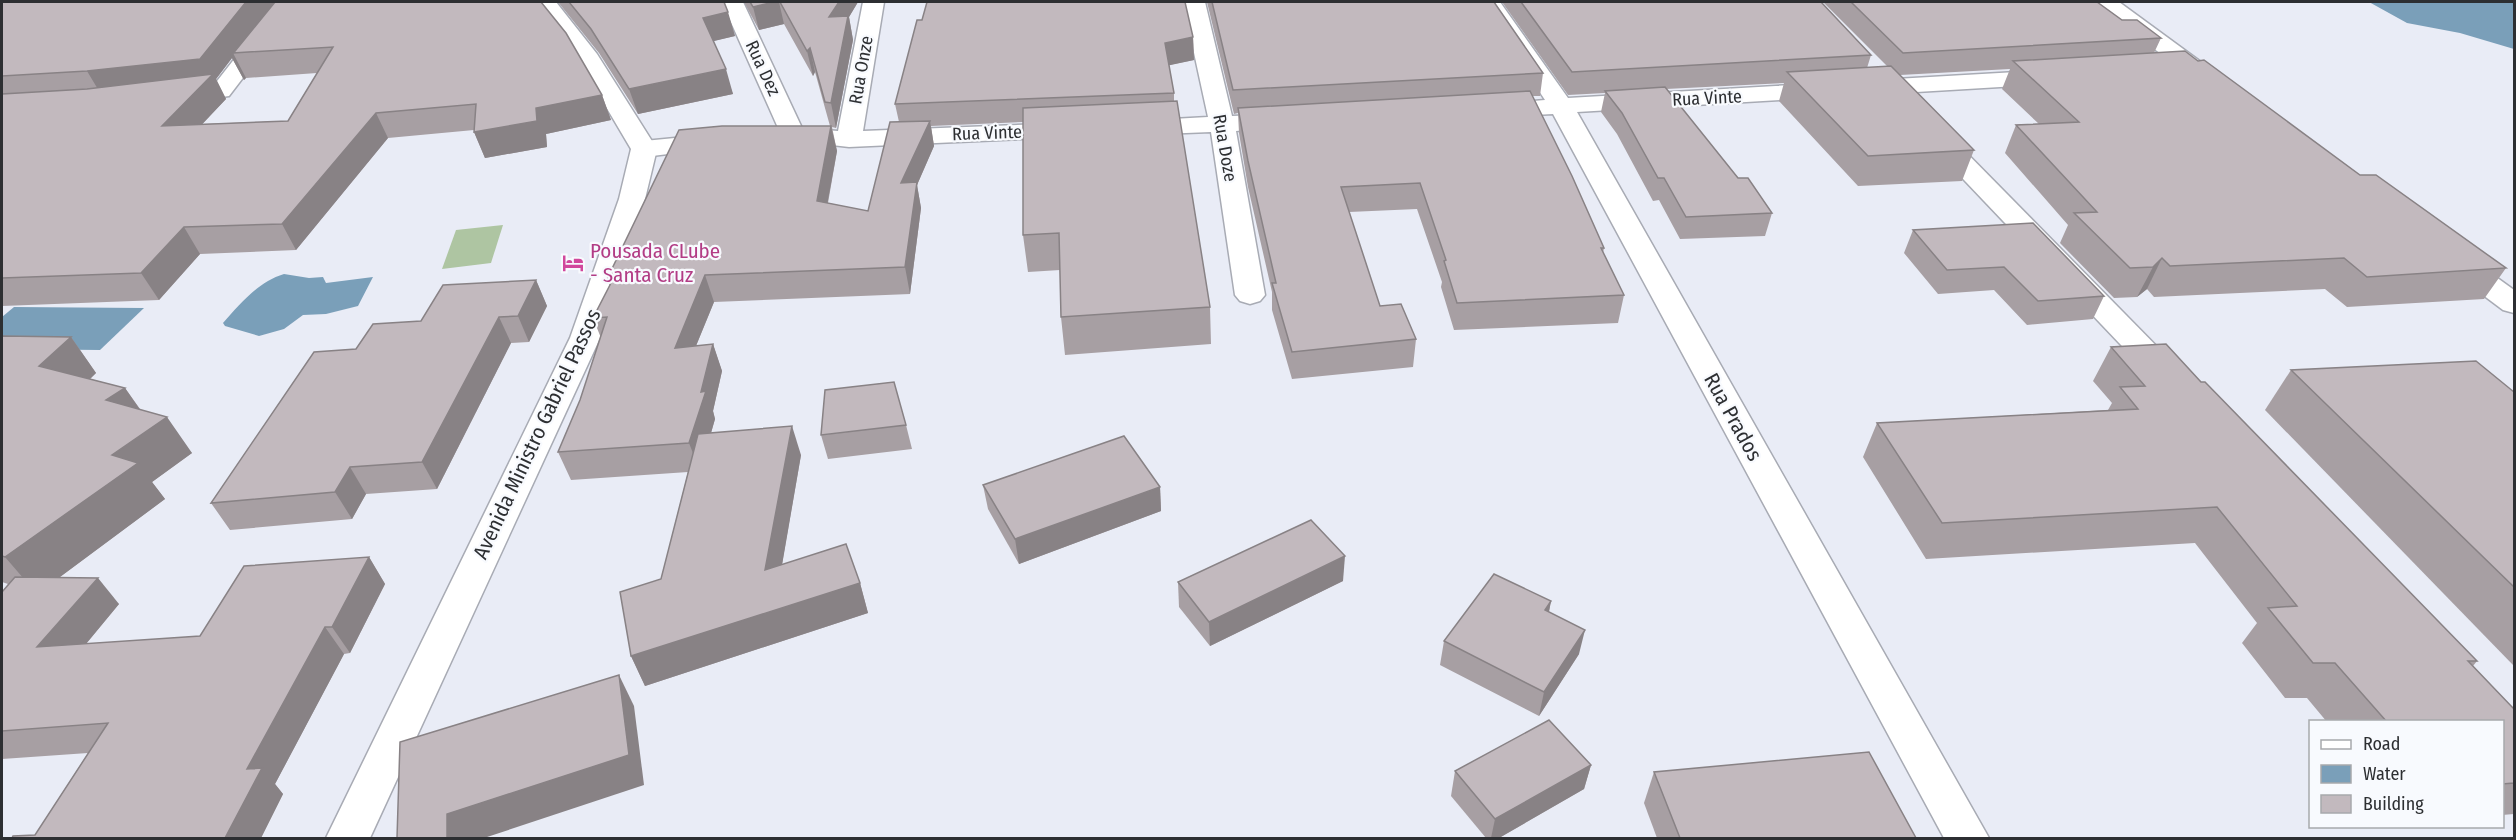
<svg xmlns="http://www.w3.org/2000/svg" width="2516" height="840" font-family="'Fira Sans Condensed',sans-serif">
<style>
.green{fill:#aec5a2}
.water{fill:#7a9fb9}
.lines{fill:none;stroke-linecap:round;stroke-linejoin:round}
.street-casing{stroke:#a8abb4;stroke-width:3}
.secondary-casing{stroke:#a8abb4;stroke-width:3}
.street{fill:#fff;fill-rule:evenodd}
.secondary{fill:#fff;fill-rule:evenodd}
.wall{fill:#a79fa3;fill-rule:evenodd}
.shaded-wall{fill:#888285}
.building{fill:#c2b9be;stroke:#888285;stroke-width:1.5}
.labels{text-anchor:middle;stroke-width:4.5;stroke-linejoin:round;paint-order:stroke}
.far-street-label{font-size:18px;fill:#2d2f32;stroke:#f8fafe}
.hotel-label{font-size:21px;fill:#b23c85;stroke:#f8fafe;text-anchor:start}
.street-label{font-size:21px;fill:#2d2f32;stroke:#f8fafe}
</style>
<rect width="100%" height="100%" fill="#e9ecf6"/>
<!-- green -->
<path class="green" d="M503,225L491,263L442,269L456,230Z"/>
<!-- water -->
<g class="water">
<path d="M2369,2H2514V49L2460,33L2407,23Z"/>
<path d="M284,274L309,278L323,277L326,283L373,277L358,306L326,314L303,315L284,329L259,336L225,326L223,323C241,303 258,282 284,274Z"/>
<path d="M14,307L144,308L100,350L2,349V317Z"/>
</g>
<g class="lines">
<defs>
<g id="street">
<path d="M279,2H301L229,96L177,103L169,101L165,96L169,91L214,85Z"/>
<path d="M722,2H743L802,128L838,131L863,2H884L863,131L1067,123L1076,125L1079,130L1076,135L1067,137L849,147L780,139L776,134L779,130Z"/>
<path d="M1183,2H1205L1232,116L1282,114L1291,116L1294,121L1291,126L1236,131L1265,295L1260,301L1250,304L1240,301L1235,295L1211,132L1136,135L1127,133L1124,128L1127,123L1136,121L1208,117Z"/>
<path d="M1480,2H1500L1568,98L2052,70L2060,72L2064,77L2060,82L2052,84L1577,112L1989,838H1944L1553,114L1493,117L1484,115L1481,110L1484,105L1545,100Z"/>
<path d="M2096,2H2119L2216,73L2220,78L2216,83L2208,85L2200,83L2098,7Z"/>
<path d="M1935,127L1944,130L2182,372L2187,379L2182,386L2171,389L2160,386L1926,140L1922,135L1926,130Z"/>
<path d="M716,134L725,137L729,142L725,147L644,157L635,154L631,149L635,144L644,141Z"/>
<path d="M2457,253L2467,256L2514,290V313L2503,310L2447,268L2443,262L2447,256Z"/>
</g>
<path id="secondary" d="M535,2H556L597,54L657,149L645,199L600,338L370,838H326L570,338L619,199L631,149L576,56Z"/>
</defs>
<!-- street casing -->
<use href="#street" class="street-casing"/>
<!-- secondary casing -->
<use href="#secondary" class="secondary-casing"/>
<!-- street -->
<use href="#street" class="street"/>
<!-- secondary -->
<use href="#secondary" class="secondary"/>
</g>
<!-- wall -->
<g class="wall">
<path d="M2,2H541L602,95L611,120L546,134L547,147L485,158L474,132V130L388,138L296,250L200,254L159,300L2,306ZM232,58L244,80L246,78L317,73L288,121L202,124L226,99L216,79Z"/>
<path d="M558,2H724L735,36L713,41L733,94L638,114L599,53Z"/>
<path d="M744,2H858L849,17L853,40L836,128L832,127L837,151L828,203L868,211L899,122L895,104L1193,37L1194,60L1169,65L1174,93V102L1210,307L1211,344L1065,355L1061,317L1060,270L1028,272L1023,235V122L931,126L934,146L917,185L921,208L910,294L714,302L696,346L713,344L722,371L713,411L715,419L711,433L801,455L782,564L860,583L868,613L645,686L631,656L661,579L688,472L571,480L558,452L580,400L601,338L593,318L610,286L607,279L830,126L815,72L813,76L784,24L759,30Z"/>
<path d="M1207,2H1494L1543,73L1540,96H1532L1604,248L1603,253L1624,295L1618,323L1454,330L1441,287L1442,282L1417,209L1349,212L1380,306L1416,339L1413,367L1292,379L1272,310V292L1248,187L1239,133L1238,113L1234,114Z"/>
<path d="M1502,2H1821L1871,55L1867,68L1887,66L1823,2H2097L2122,20L2161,38L2154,53L2198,61L2360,175L2506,268L2484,299L2347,307L2325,289L2154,297L2147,289L2137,297L2114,298L2060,243L2068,225L2005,153L2016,125L2039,124L2002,89L2010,69L1900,75L1974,150L1962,181L1858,186L1779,101L1784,83L1666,89L1738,178L1772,213L1765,236L1680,239L1659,200L1653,201L1617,134L1601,112L1605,93L1568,95Z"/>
<path d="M1913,230L2104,296L2093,319L2027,325L1994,290L1938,294L1904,253Z"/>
<path d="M536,280L547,306L529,342L511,343L437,489L366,494L352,519L230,530L211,503L356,349L421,321Z"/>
<path d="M2,336L71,337L96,373L90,379L125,388L140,409L192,453L152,482L165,499L60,577L119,604L86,644L200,636L369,557L385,584L350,653L344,654L275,784L283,794L261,838H12L35,835L88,753L2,759V592L8,584L2,582Z"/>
<path d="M2111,347L2201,382L2477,661L2473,666L2514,709V814L2502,815V722H2327L2307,698H2285L2242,643L2257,623L2195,543L1926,559L1863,457L1877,423L2108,410L2112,403L2093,381Z"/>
<path d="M2291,370L2514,392V666L2265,410Z"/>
<path d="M906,425L912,449L828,459L821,435Z"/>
<path d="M983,485L1160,487L1161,511L1019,564L988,509Z"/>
<path d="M1343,581L1210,646L1179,607L1178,582Z"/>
<path d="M1551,601L1549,612L1579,654L1539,716L1440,665L1444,641Z"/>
<path d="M1591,765L1584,789L1499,838H1486L1451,796L1455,771Z"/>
<path d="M1654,772L1916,838H1657L1644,803Z"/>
</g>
<!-- shaded-wall -->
<g class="shaded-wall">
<path d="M246,2H277L233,53L246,78L244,80L232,58L216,79L226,99L177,151L102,96L87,71Z"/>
<path d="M774,2H779L784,24L759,30L753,7Z"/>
<path d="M839,2H858L849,17L853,40L836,128L831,103L829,17Z"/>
<path d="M728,12L735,36L710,42L703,18Z"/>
<path d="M1193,37L1194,60L1166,66L1165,43Z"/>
<path d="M810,48L815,72L813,76L807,51Z"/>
<path d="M726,69L733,94L638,114L629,89Z"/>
<path d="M602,95L611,120L546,134L547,147L485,158L474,132L536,108Z"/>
<path d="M376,113L388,138L296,250L282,224Z"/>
<path d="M930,121L934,146L917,185L921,208L910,294L905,267L901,183Z"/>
<path d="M831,126L837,151L823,227L817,201Z"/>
<path d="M184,227L200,254L159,300L141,273Z"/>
<path d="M2162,258L2147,289L2137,297L2153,267Z"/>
<path d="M705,275L714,302L684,375L675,348Z"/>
<path d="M536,280L547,306L529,342L518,316Z"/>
<path d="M499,317L511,343L437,489L422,462Z"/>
<path d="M71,337L96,373L66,402L39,366Z"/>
<path d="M713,344L722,371L713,411L715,419L700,471L689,443Z"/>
<path d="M125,388L150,424L106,400Z"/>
<path d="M167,417L192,453L152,482L165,499L37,594L5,557L112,455Z"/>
<path d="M792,426L801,455L776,600L765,570Z"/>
<path d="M350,467L366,494L352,519L335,492Z"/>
<path d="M1160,487L1161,511L1019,564L1015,539Z"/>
<path d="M1345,556L1343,581L1210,646L1209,622Z"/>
<path d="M369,557L385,584L350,653L332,627Z"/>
<path d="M98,578L119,604L61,674L37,647Z"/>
<path d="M860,583L868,613L645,686L631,656Z"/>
<path d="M1551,601L1546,626L1545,610Z"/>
<path d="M325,627L344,654L275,784L283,794L261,838H225L247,769Z"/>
<path d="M1585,630L1579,654L1539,716L1544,692Z"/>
<path d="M619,675L634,706L644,785L484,838H447V814Z"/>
<path d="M1591,765L1584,789L1499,838H1491L1495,819Z"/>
</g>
<!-- building -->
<g class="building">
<path d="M2,2H246L200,59L87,71L2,76Z"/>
<path d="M275,2H541L566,33L602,95L536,108L537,121L474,132L476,104L376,113L282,224L184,227L141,273L2,278V94L87,89L213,74L162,126L288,121L333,47L233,53L231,56Z"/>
<path d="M569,2H724L728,12L703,18L726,69L629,89L591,29Z"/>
<path d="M750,2H774L753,7Z"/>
<path d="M780,2H839L829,17L848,16L831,103L825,102L810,48L807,51Z"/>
<path d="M927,2H1185L1193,37L1165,43L1174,93L895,104L917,20H922Z"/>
<path d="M1212,2H1494L1543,73L1233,90Z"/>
<path d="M1521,2H1821L1871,55L1572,72Z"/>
<path d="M1851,2H2097L2122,20H2137L2161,38L1903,53Z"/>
<path d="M2185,51L2198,61L2204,60L2360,175H2376L2506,268L2367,277L2344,258L2170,266L2162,258L2153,267L2130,268L2074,213L2097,212L2016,125L2079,122L2013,61Z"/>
<path d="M1891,66L1974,150L1868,156L1787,72Z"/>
<path d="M1665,87L1738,178H1748L1772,213L1686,217L1664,178H1658L1622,113L1605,91Z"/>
<path d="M1530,91L1572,176L1604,248H1601L1624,295L1457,303L1444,261L1446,260L1420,183L1341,187L1380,306L1401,304L1416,339L1292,352L1272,283H1276L1248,161L1238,108Z"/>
<path d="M1177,101L1210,307L1061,317L1059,233L1023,235V108Z"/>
<path d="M930,121L901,183L917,182L905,267L705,275L675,348L713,344L701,392L706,391L689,443L558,452L580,400L607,317L593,318L613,279H607L679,130L722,126H831L817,201L868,211L890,122Z"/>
<path d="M2033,223L2104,296L2038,301L2004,267L1947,270L1913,230Z"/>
<path d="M536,280L518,316L499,317L422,462L350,467L335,492L211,503L314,352L356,349L373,324L421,321L443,285Z"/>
<path d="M2,336L71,337L39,366L125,388L106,400L167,417L112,455L138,463L5,557L2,556Z"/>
<path d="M2166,344L2201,382H2205L2477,661H2468L2514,709V783L2502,784V722H2387L2335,663H2313L2268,608L2297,606L2217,507L1942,523L1877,423L2138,409L2120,387L2145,386L2111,347Z"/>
<path d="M2476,361L2514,392V587L2291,370Z"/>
<path d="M894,382L906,425L821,435L825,390Z"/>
<path d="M792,426L765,570L846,544L860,583L631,656L620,592L661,579L698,434Z"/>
<path d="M1124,436L1160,487L1015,539L983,485Z"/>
<path d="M1311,520L1345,556L1209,622L1178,582Z"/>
<path d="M369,557L332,627H325L247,769L262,768L225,838H12L13,836L35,835L108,723L2,731V592L15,577L98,578L37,647L200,636L244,566Z"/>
<path d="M1494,574L1551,601L1545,610L1585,630L1544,692L1444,641Z"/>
<path d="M619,675L629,755L447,814V838H397L400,742Z"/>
<path d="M1549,720L1591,765L1495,819L1455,771Z"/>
<path d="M1869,752L1916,838H1680L1654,772Z"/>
</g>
<!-- icons -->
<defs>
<symbol id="hotel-bare" viewBox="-9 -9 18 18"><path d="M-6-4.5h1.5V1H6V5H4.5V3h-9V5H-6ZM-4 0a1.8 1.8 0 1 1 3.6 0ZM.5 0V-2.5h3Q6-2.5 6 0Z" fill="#d1479c" stroke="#f8fafe" stroke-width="2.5" paint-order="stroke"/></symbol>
</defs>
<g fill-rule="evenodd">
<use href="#hotel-bare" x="558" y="248" width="30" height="30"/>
</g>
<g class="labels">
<!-- far-street labels -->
<g class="far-street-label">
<text transform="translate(763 68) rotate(65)" y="6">Rua Dez</text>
<text transform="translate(861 70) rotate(-80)" y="6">Rua Onze</text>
<text transform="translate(1707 98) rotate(-3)" y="6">Rua Vinte</text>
<text transform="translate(987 133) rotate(-2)" y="6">Rua Vinte</text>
<text transform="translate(1225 148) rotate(80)" y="6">Rua Doze</text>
</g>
<!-- hotel labels -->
<g class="hotel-label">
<text x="590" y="258">Pousada CLube<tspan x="590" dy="24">- Santa Cruz</tspan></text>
</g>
<!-- street labels -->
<g class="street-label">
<text transform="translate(1733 417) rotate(61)" y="7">Rua Prados</text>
<text transform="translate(537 434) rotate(-65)" y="7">Avenida Ministro Gabriel Passos</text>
</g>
</g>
<!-- border -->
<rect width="2516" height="840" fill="none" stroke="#2d2f32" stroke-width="6"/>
<!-- legend -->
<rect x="2309" y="720" width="195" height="108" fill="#f8fafe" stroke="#a7a9ac" stroke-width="1.5"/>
<rect x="2321" y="740" width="30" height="9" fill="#ffffff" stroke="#a7a9ac" stroke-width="1.5"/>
<text x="2363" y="750" font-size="18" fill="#2d2f32">Road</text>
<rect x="2321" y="765" width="30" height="18" fill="#7a9fb9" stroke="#a7a9ac" stroke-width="1.5"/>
<text x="2363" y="780" font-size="18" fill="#2d2f32">Water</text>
<rect x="2321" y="795" width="30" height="18" fill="#c2b9be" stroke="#a7a9ac" stroke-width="1.5"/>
<text x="2363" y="810" font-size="18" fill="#2d2f32">Building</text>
</svg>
